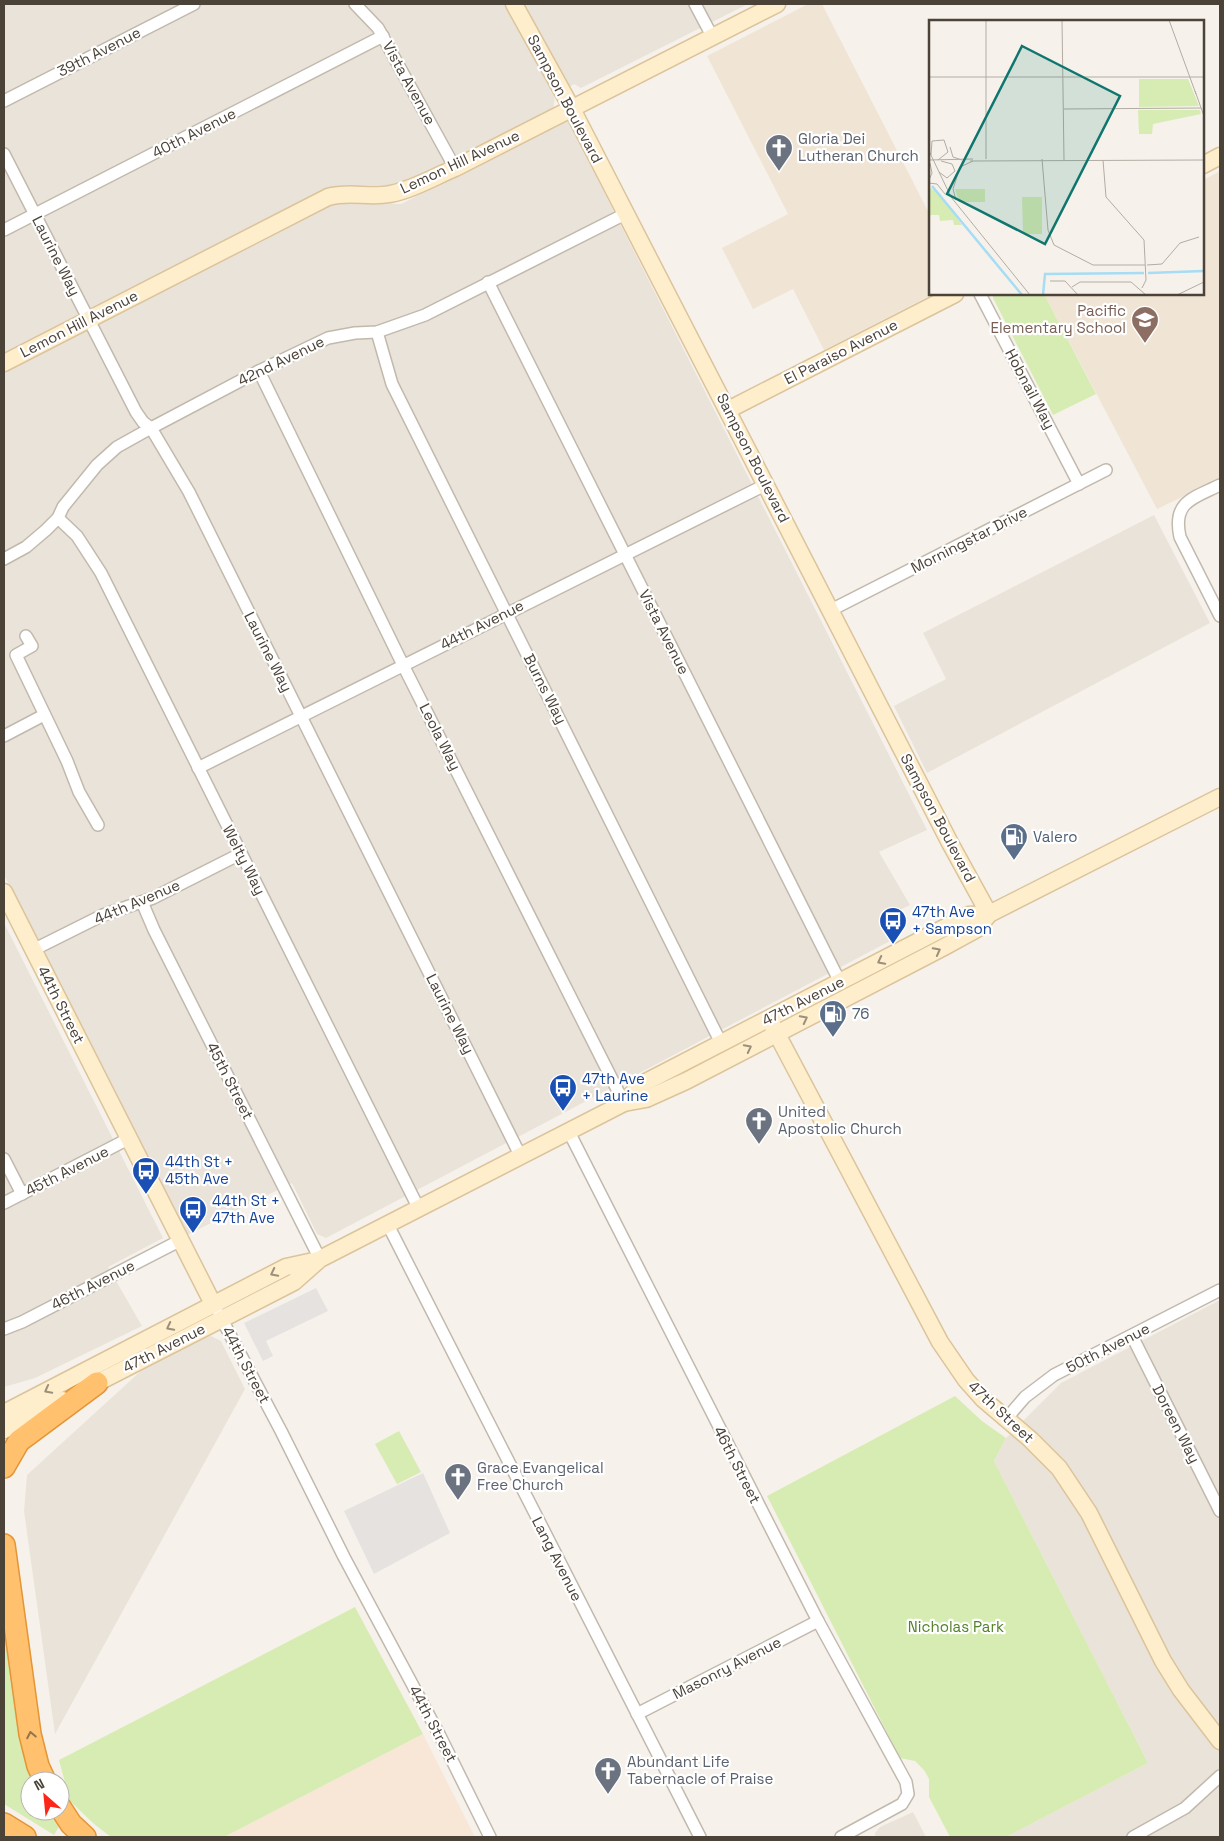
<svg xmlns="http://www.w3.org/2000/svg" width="1224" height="1841" font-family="'Space Grotesk',sans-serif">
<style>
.residential{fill:#eae3d9}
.commercial{fill:#f8e7d6}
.education{fill:#f0e5d5}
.green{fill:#d7ecb3}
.parking{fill:#e5e2df}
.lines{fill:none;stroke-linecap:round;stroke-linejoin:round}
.street-casing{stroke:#c2b9ad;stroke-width:14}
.secondary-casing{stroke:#dbc49b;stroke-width:19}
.highway-casing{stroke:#e59436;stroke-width:24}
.street{stroke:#fff;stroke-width:11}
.secondary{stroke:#fec;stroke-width:16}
.highway{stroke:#ffc16d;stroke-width:21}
.oneway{stroke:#9c8f7b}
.oneway2{stroke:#93754d}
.labels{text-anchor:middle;stroke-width:4.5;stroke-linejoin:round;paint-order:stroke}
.street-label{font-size:15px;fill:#4b4238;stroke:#fff}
.worship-label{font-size:15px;fill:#5b616d;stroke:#fff;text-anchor:start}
.education-label{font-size:15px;fill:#785e54;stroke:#fff;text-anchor:end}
.service-label{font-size:15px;fill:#4e5e75;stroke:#fff;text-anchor:start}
.transit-label{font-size:15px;fill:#164399;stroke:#fff;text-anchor:start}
.park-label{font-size:15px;fill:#528127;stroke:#fff}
.inset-river{fill:none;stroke:#a6dcf4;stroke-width:2.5}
.inset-road{fill:none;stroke:#b2aca3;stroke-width:1}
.view{fill:#0f766e;fill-opacity:0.15;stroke:#0f766e;stroke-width:2.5}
.inset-edge{fill:none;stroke:#4b4238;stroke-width:2.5}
</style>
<rect width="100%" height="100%" fill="#f6f2eb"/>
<!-- residential -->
<g class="residential">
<path d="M4,4H748L581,88L574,84L555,96L553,110L399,185L336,186L4,355Z"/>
<path d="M568,121L927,830L879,852L910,905L881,919L892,940L326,1238L317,1234L292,1183L187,1235L4,875V373L340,201L401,204Z"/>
<path d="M1154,515L1210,623L927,773L894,706L946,679L923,633Z"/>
<path d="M4,923L163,1238L108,1267L142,1326L35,1378L4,1387Z"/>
<path d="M1220,1300V1837H1006L1148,1763L994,1461L1006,1438L1061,1383Z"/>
<path d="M211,1336L221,1341L245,1389L55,1734L24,1511L27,1475L142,1370L205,1337Z"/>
<path d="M913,1812L926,1837H875V1833L880,1827Z"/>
</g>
<!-- commercial -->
<path class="commercial" d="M423,1734L475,1837H224Z"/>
<!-- education -->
<g class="education">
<path d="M808,4H822L930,215V294H933L824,350L793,289L753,309L722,248L788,214L707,56Z"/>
<path d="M1220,171V479L1157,509L1044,294H1203V180Z"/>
</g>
<!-- green -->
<g class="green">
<path d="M993,294H1044L1096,394L1053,415L993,298Z"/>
<path d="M955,1396L982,1421L1006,1438L994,1461L1148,1763L1006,1837H950L929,1797V1779L924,1770L915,1761L900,1758L767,1496Z"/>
<path d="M399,1431L421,1472L397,1484L375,1444Z"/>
<path d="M355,1607L423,1734L224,1837H111L94,1824L70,1801L59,1760Z"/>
<path d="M4,1617L20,1743L34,1781H30V1811H51L60,1825L54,1835L4,1804Z"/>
</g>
<!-- parking -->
<g class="parking">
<path d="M316,1288L328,1311L266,1341L273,1356L263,1361L244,1323Z"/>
<path d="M423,1473L450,1533L374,1574L344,1511Z"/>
</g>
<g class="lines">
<defs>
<g id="street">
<path d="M355,4L378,28L455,168"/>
<path d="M695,4L712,36"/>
<path d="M4,101L194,4"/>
<path d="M4,154L136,412L143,422L151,428L189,492L521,1157"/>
<path d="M4,230L383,36"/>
<path d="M488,282L840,982"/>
<path d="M980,294L1079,484"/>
<path d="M377,332L392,384L721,1043"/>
<path d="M259,371L403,665L624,1103"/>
<path d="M1220,485C1194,498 1172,501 1180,537L1220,616"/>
<path d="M58,518L77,536L101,573L419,1209"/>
<path d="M4,559L26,547L46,530L58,518L63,507L97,465L117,447L151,428L259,371L328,338L355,333L377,332L425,315L625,214"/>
<path d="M831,610L1106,470"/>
<path d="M26,636L32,646L16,655L67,761L79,792L98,825"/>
<path d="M4,736L44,715"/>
<path d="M198,768L767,484"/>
<path d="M142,902L154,930L320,1259"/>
<path d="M33,950L103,915L153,898L240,854"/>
<path d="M569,1132L818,1621L906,1782L908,1794L902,1804L841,1837"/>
<path d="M4,1159L22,1194"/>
<path d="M4,1203L130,1138"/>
<path d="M388,1225L700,1837"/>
<path d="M219,1314L281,1431L344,1557L440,1736L490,1837"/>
<path d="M4,1329L22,1322L181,1240"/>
<path d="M1132,1336L1220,1511"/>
<path d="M1006,1419L1025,1397L1054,1375L1220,1290"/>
<path d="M637,1714L818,1621"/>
<path d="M1133,1837L1185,1808L1220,1776"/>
</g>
<g id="secondary">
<path d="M514,4L571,107L950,843L989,914"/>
<path d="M1203,165L1220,156"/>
<path d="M4,363L328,197C349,191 369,198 390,194C412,190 434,177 455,168L777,4"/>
<path d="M728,410L955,294"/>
<path d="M4,892L213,1304"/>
<path d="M769,1019L940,1342L966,1380L983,1399L1030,1439L1059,1468L1089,1513L1163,1661L1181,1690L1220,1741"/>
<path d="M624,1103L640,1085L969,915L989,914L1220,797"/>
<path d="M87,1388L294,1282L320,1259L624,1103L646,1099L686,1081L944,947L977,929L989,914"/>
<path d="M4,1413L286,1267L318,1260"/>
<path d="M4,1430L63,1400"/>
</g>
<g id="highway">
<path d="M4,1467L19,1441L97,1383"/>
<path d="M4,1545L30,1734L38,1766L45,1781"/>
<path d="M60,1807L71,1824L85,1837"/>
<path d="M4,1824L25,1837"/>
</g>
</defs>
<!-- street casing -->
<use href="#street" class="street-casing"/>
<!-- secondary casing -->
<use href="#secondary" class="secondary-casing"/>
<!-- highway casing -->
<use href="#highway" class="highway-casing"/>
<!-- street -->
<use href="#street" class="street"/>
<!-- secondary -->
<use href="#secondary" class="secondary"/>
<!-- highway -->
<use href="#highway" class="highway"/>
</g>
<!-- one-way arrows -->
<defs><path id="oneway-chevron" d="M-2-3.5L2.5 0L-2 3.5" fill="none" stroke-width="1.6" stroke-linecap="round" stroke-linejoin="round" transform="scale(1.25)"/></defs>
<g class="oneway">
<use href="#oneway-chevron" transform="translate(937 951) rotate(-28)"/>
<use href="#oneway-chevron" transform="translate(881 961) rotate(153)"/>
<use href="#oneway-chevron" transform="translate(804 1019) rotate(-27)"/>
<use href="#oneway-chevron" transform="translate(748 1048) rotate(-27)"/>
<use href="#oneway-chevron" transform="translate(274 1273) rotate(153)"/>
<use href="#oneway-chevron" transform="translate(170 1327) rotate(153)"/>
<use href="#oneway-chevron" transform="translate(48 1390) rotate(152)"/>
</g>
<use class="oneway2" href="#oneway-chevron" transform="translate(31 1735) rotate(-101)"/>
<!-- icons -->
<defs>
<symbol id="church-pin" viewBox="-11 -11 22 30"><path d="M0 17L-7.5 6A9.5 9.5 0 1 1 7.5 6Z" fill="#6b7280" stroke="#fff"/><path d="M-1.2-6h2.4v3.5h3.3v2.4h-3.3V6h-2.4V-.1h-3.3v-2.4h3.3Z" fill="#fff"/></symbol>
<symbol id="school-pin" viewBox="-11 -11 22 30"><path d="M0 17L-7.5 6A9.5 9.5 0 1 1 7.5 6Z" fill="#8d6e63" stroke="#fff"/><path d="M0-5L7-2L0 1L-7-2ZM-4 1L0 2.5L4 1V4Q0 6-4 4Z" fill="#fff"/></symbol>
<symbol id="fuel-pin" viewBox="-11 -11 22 30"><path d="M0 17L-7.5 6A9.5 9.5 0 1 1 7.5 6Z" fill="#5c6f8a" stroke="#fff"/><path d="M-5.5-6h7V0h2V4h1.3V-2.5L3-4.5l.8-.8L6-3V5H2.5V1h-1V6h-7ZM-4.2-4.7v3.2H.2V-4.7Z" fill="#fff"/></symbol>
<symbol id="bus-pin" viewBox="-11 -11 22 30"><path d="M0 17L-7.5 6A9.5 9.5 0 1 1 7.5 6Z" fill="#1a4fb4" stroke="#fff"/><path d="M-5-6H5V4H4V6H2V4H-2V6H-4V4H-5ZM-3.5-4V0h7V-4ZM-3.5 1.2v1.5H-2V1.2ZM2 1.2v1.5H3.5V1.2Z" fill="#fff"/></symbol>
</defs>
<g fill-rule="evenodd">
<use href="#church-pin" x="763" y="132" width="32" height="43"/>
<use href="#school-pin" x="1129" y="304" width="32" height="43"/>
<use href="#fuel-pin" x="998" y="821" width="32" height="43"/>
<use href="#bus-pin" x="877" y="905" width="32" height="43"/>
<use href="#fuel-pin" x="817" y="998" width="32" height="43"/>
<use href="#bus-pin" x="547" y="1072" width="32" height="43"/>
<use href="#church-pin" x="743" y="1105" width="32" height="43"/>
<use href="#bus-pin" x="130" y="1155" width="32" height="43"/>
<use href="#bus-pin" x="177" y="1194" width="32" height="43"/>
<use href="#church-pin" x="442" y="1461" width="32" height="43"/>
<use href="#church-pin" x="592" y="1755" width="32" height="43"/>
</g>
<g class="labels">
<!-- street labels -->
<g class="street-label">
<text transform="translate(99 52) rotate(-27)" y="5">39th Avenue</text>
<text transform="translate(409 83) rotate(61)" y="5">Vista Avenue</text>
<text transform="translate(565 99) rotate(62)" y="5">Sampson Boulevard</text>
<text transform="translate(194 133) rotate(-27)" y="5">40th Avenue</text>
<text transform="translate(460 162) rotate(-25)" y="5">Lemon Hill Avenue</text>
<text transform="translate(56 256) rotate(63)" y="5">Laurine Way</text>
<text transform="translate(79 324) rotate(-27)" y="5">Lemon Hill Avenue</text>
<text transform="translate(841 352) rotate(-27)" y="5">El Paraiso Avenue</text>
<text transform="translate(281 361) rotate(-26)" y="5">42nd Avenue</text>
<text transform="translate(1030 389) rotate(62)" y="5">Hobnail Way</text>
<text transform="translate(753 458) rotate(63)" y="5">Sampson Boulevard</text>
<text transform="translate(969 540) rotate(-27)" y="5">Morningstar Drive</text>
<text transform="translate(482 625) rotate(-27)" y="5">44th Avenue</text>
<text transform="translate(664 632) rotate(63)" y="5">Vista Avenue</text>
<text transform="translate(268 652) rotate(63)" y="5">Laurine Way</text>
<text transform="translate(545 689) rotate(63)" y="5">Burns Way</text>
<text transform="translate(440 737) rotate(63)" y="5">Leola Way</text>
<text transform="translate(938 818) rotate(62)" y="5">Sampson Boulevard</text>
<text transform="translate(244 860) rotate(63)" y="5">Welty Way</text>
<text transform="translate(137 902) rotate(-23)" y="5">44th Avenue</text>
<text transform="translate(803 1001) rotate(-27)" y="5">47th Avenue</text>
<text transform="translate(61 1005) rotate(63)" y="5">44th Street</text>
<text transform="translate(450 1014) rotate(63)" y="5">Laurine Way</text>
<text transform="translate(230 1081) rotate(63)" y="5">45th Street</text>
<text transform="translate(67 1171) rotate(-27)" y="5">45th Avenue</text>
<text transform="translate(93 1285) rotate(-27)" y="5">46th Avenue</text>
<text transform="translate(164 1348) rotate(-27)" y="5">47th Avenue</text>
<text transform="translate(1108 1348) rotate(-27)" y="5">50th Avenue</text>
<text transform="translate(246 1365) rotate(62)" y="5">44th Street</text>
<text transform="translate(1001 1412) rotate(43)" y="5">47th Street</text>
<text transform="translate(1176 1424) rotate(63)" y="5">Doreen Way</text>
<text transform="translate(737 1465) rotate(63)" y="5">46th Street</text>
<text transform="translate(557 1559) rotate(63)" y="5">Lang Avenue</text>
<text transform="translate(727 1668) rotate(-27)" y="5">Masonry Avenue</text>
<text transform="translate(433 1724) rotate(62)" y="5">44th Street</text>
</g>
<!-- worship labels -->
<g class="worship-label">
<text x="798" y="144">Gloria Dei<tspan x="798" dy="17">Lutheran Church</tspan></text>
<text x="778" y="1117">United<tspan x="778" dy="17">Apostolic Church</tspan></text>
<text x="477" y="1473">Grace Evangelical<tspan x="477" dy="17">Free Church</tspan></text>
<text x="627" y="1767">Abundant Life<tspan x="627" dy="17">Tabernacle of Praise</tspan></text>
</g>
<!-- education labels -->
<g class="education-label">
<text x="1126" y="316">Pacific<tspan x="1126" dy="17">Elementary School</tspan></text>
</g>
<!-- service labels -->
<g class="service-label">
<text x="1033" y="842">Valero</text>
<text x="852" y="1019">76</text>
</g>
<!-- transit labels -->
<g class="transit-label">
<text x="912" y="917">47th Ave<tspan x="912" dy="17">+ Sampson</tspan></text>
<text x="582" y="1084">47th Ave<tspan x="582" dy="17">+ Laurine</tspan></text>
<text x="165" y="1167">44th St +<tspan x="165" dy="17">45th Ave</tspan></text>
<text x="212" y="1206">44th St +<tspan x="212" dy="17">47th Ave</tspan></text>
</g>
<!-- park labels -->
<g class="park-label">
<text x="956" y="1632">Nicholas Park</text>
</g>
</g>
<!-- overview -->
<g transform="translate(929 20)">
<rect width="275" height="275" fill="#f6f2eb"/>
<path d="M210,59H259L270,86L210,87ZM209,90H271L272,94L224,104L223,114H210ZM0,167L10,173L33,205H25L24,200L11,201L10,195H0ZM26,169H56V182H30ZM93,177H113V214H94Z" fill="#d7ecb3"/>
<path class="inset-river" d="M3,166L93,275M219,253L275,251M114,275L116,254L215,253"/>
<path class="inset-road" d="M57,0V139M133,0L135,140M166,0H227M240,0L267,74M0,57H275M266,71L275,96M135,89L272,88M21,127L24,137L33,140M0,131L22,177L101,275M2,135L3,121L15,120L19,132L9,140M113,139L119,210L125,225L164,245H216M0,140L44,139M174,140L177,177L215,220L217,260L213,268M41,141L275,140M10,152L18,158L26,151L23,144L12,141M0,160L3,153L1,143M0,163L8,164L16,174M27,180L24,169L31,147L44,141M218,245L233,244L251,223L270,217M121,261H136L149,275M143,267L151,262H202L217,275M248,275L275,262"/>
<path class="view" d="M93,26L191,76L116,224L18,174Z"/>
<rect width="275" height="275" class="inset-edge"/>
</g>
<!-- border -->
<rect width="1224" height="1841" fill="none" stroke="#4b4238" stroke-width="10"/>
<!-- north arrow -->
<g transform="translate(45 1796) rotate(333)"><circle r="24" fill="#ffffff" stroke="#b7b3af"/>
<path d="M0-4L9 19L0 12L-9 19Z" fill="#ff2619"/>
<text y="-8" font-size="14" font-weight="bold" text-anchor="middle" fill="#4b4238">N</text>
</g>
</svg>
